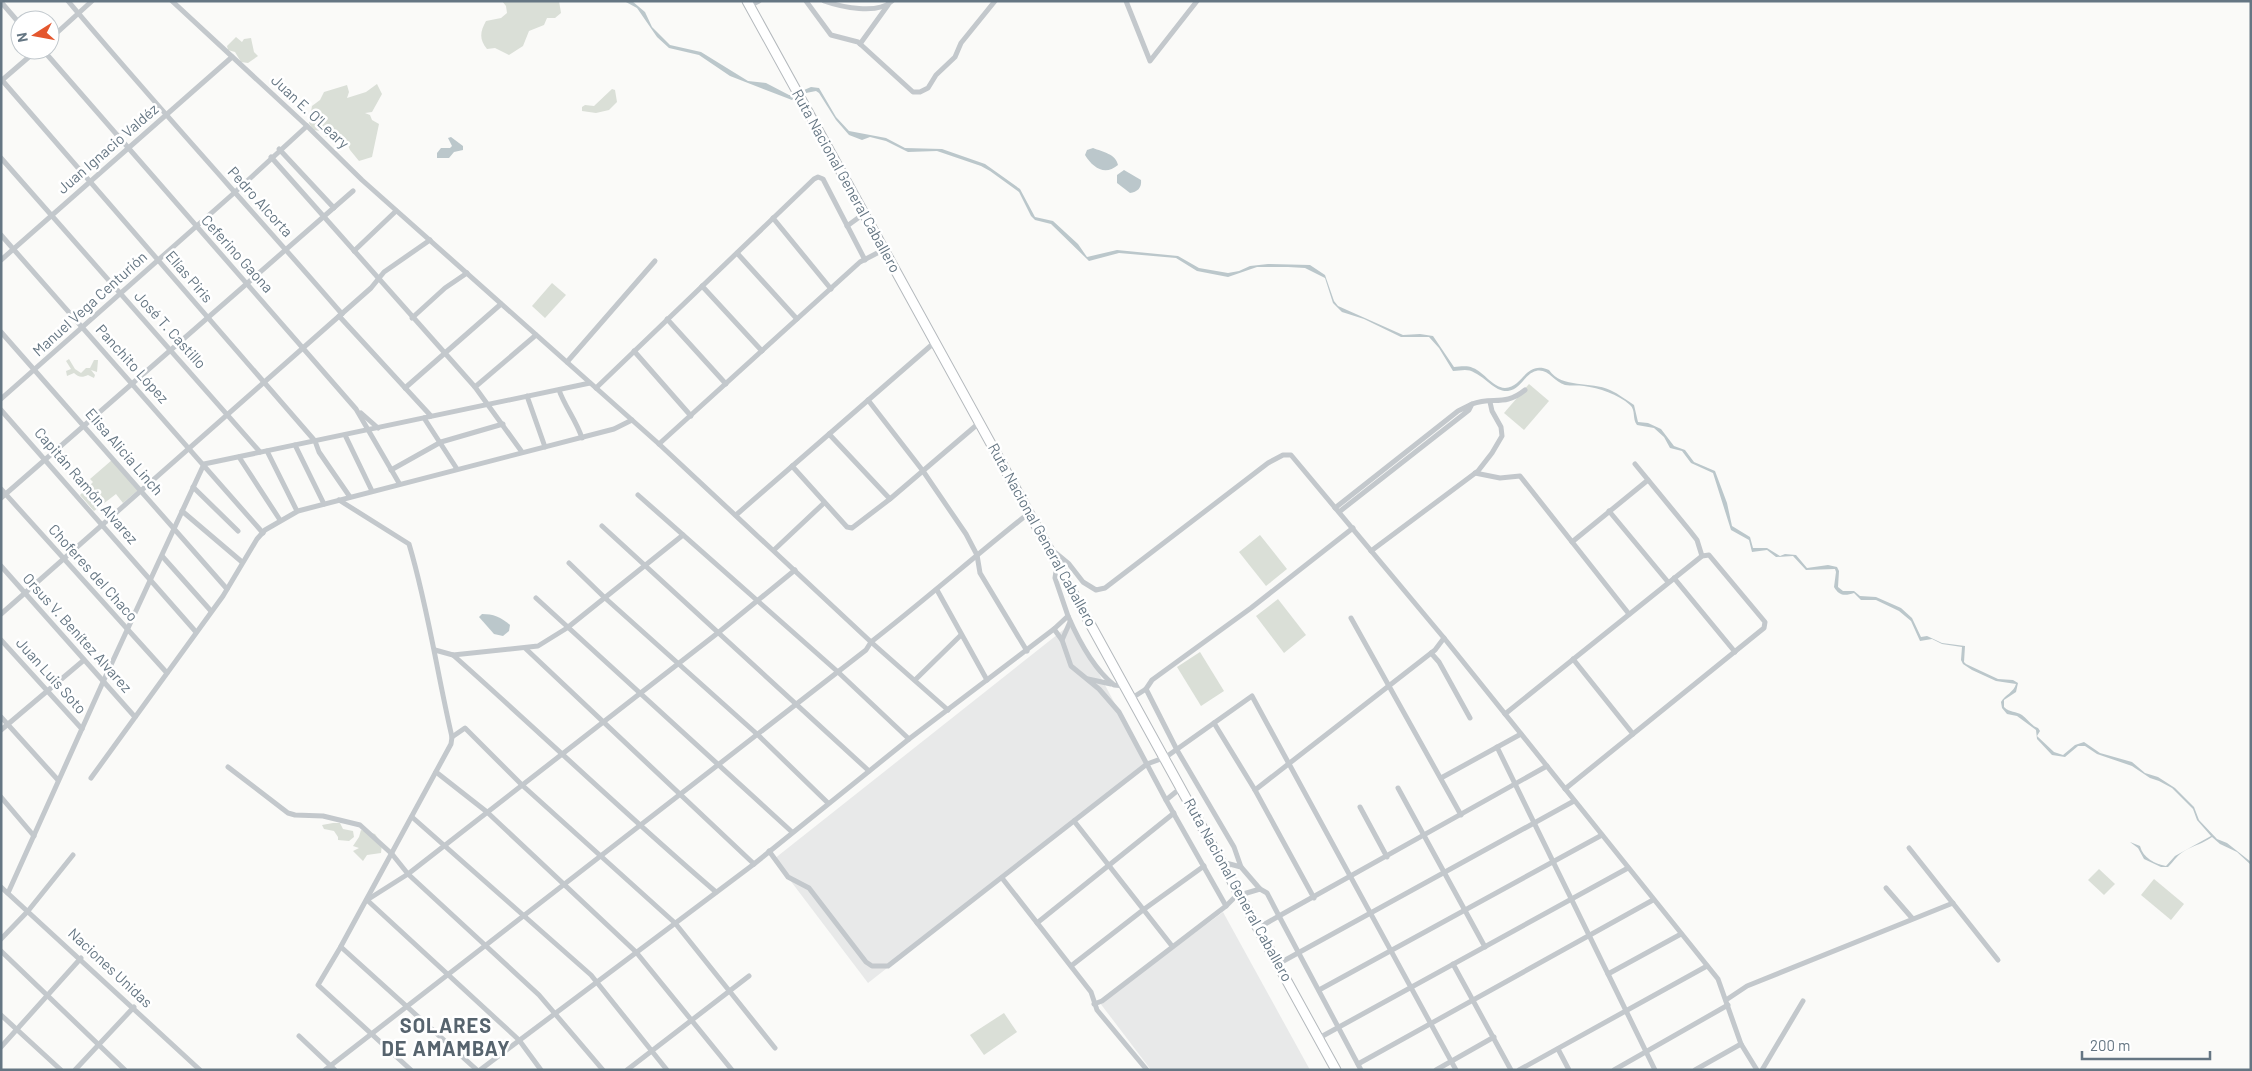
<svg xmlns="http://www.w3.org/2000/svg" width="2252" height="1071" font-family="Barlow,sans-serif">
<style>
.built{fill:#e8e9e9}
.green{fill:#dadfd7}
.water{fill:#bbc7cb}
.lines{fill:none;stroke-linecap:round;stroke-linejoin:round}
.trunk-casing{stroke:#b4b9bd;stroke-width:11}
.minor{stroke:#c3c8cc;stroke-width:5}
.trunk{stroke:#fff;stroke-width:9}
.labels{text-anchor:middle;stroke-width:5;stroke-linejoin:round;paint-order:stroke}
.street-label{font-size:15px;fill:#657683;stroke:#fff}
.district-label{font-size:20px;font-weight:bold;letter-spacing:1px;fill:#57646e;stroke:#fff}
</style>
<rect width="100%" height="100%" fill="#fafaf8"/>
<!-- built -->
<g class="built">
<path d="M1072,623L1147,764L868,983L774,859Z"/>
<path d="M1223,912L1310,1070H1151L1100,1003Z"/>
</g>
<!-- green -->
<g class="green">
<path d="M502,1H559L561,13L555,18H547L544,25L529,31L523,46L509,55L495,48L487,49C479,39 480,32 486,21L501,18L507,13L506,6Z"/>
<path d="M236,37L242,42L244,39L251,38L254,52L258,56L248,63L241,62L235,52L228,50L227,46Z"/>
<path d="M377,84L382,94L372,112L365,113L370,115L372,120L379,124L372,157L359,161L350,150L345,139L334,136L326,137L321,131L313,130L309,123L312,106L320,100L324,92L347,85L349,92L347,98L366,92Z"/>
<path d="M612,89L615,90L617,102L609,110L596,113L582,111V107L585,105L594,106Z"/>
<path d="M552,283L566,295L545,318L532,306Z"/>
<path d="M69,359L75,369L81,373L86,368H90L94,360H98L97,372L91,370L95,375L94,378L88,375C82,378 78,377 74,373L67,376L66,371L71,369L66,361Z"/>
<path d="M1529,384L1549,401L1524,430L1504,413Z"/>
<path d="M112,460L138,490L123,503L116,494L94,511L80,495L93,482L90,479Z"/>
<path d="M1260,535L1287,569L1266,586L1239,552Z"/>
<path d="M1278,599L1306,635L1284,653L1256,616Z"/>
<path d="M1200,652L1224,691L1201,706L1177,667Z"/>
<path d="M333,823H340L343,829L353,831L354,837L349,841L338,840V837L334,831L324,829L322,825Z"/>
<path d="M361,830L375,834L382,844L381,853L367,855L363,861L353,851L359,848L353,846L359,837Z"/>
<path d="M2099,869L2115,884L2104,895L2088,880Z"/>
<path d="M2154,879L2184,904L2171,920L2141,895Z"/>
<path d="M1004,1013L1017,1032L984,1055L970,1035Z"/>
</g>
<!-- water -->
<g class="water">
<path d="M624,1H632L645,12L652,27L670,45L701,52L748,81L766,83L789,95H795L798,98L792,100L730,76L699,55L669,48L657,37L637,8Z"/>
<path d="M811,87L819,88L836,117L849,131L886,138L905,148L942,149L985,164L1020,189L1035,217L1053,221L1078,244L1087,257L1117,250L1178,256L1199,268L1228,273L1239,271L1250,266L1268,264L1310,265L1325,275L1334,301L1338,306L1403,335L1420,334L1433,336L1454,367C1460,367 1466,365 1473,368C1484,372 1492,387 1505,388C1523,388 1525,360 1549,370C1562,389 1591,381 1610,390C1619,394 1626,400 1634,405L1638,422L1648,423L1661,429L1674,446L1685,450L1694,462L1715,471L1727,503L1732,526L1750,537L1753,548H1767L1780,556L1785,554L1796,555L1807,568L1828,565L1837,567L1839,571L1838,587L1843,591H1854L1860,596L1876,597L1901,608L1912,618L1921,637L1927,636L1942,643L1965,646L1964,662L1966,664L1998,679L2013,680L2018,683L2016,692L2004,700V707C2010,713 2016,711 2022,715C2028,719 2030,725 2038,728L2040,731L2037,736L2054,752L2063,755L2075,745L2084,742L2100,753L2132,762L2145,773L2158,777L2175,788L2194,807L2199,820L2217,839L2227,843L2251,862V865L2237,852L2220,844L2212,837C2204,843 2195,845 2186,850C2178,854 2174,861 2168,867H2161L2144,859L2138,848L2130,842L2140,846C2143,858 2155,864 2166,866L2175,856L2211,836L2197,820L2193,809L2172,788L2159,781L2150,778L2132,766L2097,754L2085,746H2078L2065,757L2052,755L2037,739L2036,730L2017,716L2007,714L2002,708L2001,702C2005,695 2014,692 2016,684L1996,681L1972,670L1963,664L1961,660L1962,647L1942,644L1932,639L1920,641L1911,621L1899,611L1876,600H1861L1854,593C1845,596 1839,596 1834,587L1836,572L1835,569L1806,570L1793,556L1776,557L1767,550L1752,552L1749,540L1731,530L1713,473L1691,463L1682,451L1670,448L1664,437L1654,428L1637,425C1632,419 1636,410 1630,405C1618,394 1599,388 1584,386C1578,385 1571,386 1565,385C1554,382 1548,368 1536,371C1524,374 1521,390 1508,391C1495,392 1486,378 1475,373C1467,368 1461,371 1453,371L1439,348L1429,337H1401L1364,319L1342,312L1333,303L1325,278L1305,268L1288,267H1257L1228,277L1197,271L1176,258L1119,253L1089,261L1051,224L1035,220L1031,216L1019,192L990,171L981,166L937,151L908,152L886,141L870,137L862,140L849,135L836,120L819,93L816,91L806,93L804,90Z"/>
<path d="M451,137L463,146V150L454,152L449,158H437V153L441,148H450L452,146L448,138Z"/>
<path d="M1093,148C1103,152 1116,154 1118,165C1105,176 1093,168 1085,155L1087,150Z"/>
<path d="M1124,170L1141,180C1142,188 1137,192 1130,193L1117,183V175Z"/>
<path d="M482,614C493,614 501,617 510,625L509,631L503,636L494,634L479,617Z"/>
</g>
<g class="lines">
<defs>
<path id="trunk" d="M747,1L1336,1070"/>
</defs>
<!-- trunk casing -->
<use href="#trunk" class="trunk-casing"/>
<!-- minor -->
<g class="minor">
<path d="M68,1C157,107 251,209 342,314L339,316L431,416"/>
<path d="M172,1L307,126L362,180L659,444L871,642L948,710"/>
<path d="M806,1L831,35L858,42L913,92H920L928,88L936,75L955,57L961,43L995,1"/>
<path d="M824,1C841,7 878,15 892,1"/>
<path d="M1126,1L1150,61L1197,1"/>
<path d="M1,2L20,24"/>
<path d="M749,6L759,1"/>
<path d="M50,39L92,1"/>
<path d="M860,44L888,5"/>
<path d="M43,50L356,409L399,483"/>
<path d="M1,79L315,441L319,452L350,497"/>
<path d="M1,81L37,50"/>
<path d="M279,149L334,208"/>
<path d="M271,157L475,387L522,452"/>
<path d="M1,158L260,452"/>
<path d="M773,218L831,289"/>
<path d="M847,226L865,213"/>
<path d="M1,235L263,533"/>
<path d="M354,251L396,211"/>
<path d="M737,253L797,319"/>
<path d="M1,260L232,57"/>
<path d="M702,286L762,351"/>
<path d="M412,318L445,288L467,273"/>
<path d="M667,319L726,384"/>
<path d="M1,332L227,589"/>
<path d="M634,351L691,416"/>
<path d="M567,362L655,261"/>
<path d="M475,387L536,335"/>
<path d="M405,388L501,304"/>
<path d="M596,388L814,179L818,177L823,179L865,260"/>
<path d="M559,390C565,407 576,420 582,438"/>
<path d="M527,396L545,447"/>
<path d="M1,399L234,193L307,126"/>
<path d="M868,400L923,471L966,534L977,555L980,573L1027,651"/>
<path d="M1472,404C1493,396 1504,407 1525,390"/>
<path d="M1,410L196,632"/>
<path d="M361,413L378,428"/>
<path d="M424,418L457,469"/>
<path d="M829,434L890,499"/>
<path d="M345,435L372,491"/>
<path d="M659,444L860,262L885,249"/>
<path d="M295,445L324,504"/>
<path d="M267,451L297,511"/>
<path d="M239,457L280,520"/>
<path d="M1635,464L1690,531L1697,540L1702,556"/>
<path d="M792,466L847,527L852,528L890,499L979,423"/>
<path d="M391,470L441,442L503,424"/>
<path d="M1475,473L1500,478L1520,476L1629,614"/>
<path d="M193,487L238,531"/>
<path d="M1,489L167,673"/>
<path d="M638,495L838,672L909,739"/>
<path d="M1,498L353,191"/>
<path d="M339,500L409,544C428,607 437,673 452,737L451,744L340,948L318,985L411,1070"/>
<path d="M1335,508L1458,411L1472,404L1469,410L1339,512"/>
<path d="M182,511L242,562"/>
<path d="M1609,511L1668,582"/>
<path d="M736,515L935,342"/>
<path d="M602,526L869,771"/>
<path d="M1572,542L1648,480"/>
<path d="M1051,549L1069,564L1083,582L1096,590L1105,588L1268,463L1283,455H1291L1444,638L1718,979L1741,1044L1757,1070"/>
<path d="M774,550L824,503"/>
<path d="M1371,551L1478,471L1492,453L1502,436L1501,427L1492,411L1490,402"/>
<path d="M162,556L211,611"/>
<path d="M569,563L604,597L758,735L828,803"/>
<path d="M1,566L135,717"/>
<path d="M1674,578L1735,652"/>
<path d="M937,590L987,680"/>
<path d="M536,598L792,832"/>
<path d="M1,614L371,288L384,272L430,240"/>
<path d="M1068,616C1078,639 1094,669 1114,685L1125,686"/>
<path d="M1351,618L1461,815"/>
<path d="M1054,629L1062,640L1071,666L1099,689L1119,712L1166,800"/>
<path d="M1,640L82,729"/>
<path d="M1062,640L1070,622"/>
<path d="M525,648L754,864"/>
<path d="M435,650L453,655L538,646L567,628L683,535"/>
<path d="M1431,653L1439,662L1470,718"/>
<path d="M453,655C541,733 626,815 716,892"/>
<path d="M1573,659L1633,734"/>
<path d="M1088,679L1111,684"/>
<path d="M915,680L961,635"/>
<path d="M1146,689L1177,750L1234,847L1241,867"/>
<path d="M1132,698L1146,689L1152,680L1251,608L1353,528"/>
<path d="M1505,714L1702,556L1709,555L1765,622L1764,628L1565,789"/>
<path d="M1,717L58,780"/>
<path d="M1214,723L1255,790L1314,898"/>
<path d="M1,730L84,660"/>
<path d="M452,737L465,728L522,785L675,923L775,1048"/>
<path d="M1497,747L1655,1070"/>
<path d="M228,767L288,813L295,815L323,816L360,825L392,854L408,874L539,995L603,1070"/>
<path d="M436,772L487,812L636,952L732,1070"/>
<path d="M91,778L223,596L257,539L265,530L298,511L614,429L632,420"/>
<path d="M1441,778L1521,734"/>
<path d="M1398,788L1485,947"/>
<path d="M1183,790L1177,791L1166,800L1226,906"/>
<path d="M1255,790L1435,650L1444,638"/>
<path d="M1,797L34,836"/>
<path d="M1360,807L1387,857"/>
<path d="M412,817L591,975L667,1070"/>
<path d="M1074,821L1172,946"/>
<path d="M1909,848L1998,960"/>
<path d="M769,851L788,877L809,888L866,962L872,966H888L1147,764L1166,757L1252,696L1456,1070"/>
<path d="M1222,862L1241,867L1260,889"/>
<path d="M1002,878L1091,992L1097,1010L1147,1070"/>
<path d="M1,887L200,1070"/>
<path d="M1886,888L1912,918"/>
<path d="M8,893L103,682L204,464L590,383"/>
<path d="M1240,895L1260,889L1267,893L1279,916L1547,766"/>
<path d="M1037,923L1174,813"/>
<path d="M1258,928L1279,916L1361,1070"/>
<path d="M1,939L28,911L73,855"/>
<path d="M341,947L477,1070"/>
<path d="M1,951L125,1070"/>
<path d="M1278,964L1574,801"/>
<path d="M1453,964L1511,1070"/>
<path d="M1071,966L1143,910L1204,866"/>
<path d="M1608,974L1681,934"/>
<path d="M1319,990L1602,835"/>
<path d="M1726,1000L1747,986L1953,903"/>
<path d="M1094,1004L1102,1001L1226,906L1239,893"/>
<path d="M1,1015L61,1070"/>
<path d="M299,1036L335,1070"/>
<path d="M1319,1038L1628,868"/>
<path d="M1,1047L81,958"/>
<path d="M1558,1049L1569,1070"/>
<path d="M1358,1064L1653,900"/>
<path d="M75,1070L134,1007"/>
<path d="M325,1070L866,650L871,642C925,600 976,555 1029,513"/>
<path d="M480,1070L754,864L909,739L1054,629L1068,616L1055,578L1057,565"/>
<path d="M541,1070L519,1040L367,900L408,874L719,632L795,570"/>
<path d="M627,1070L749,976"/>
<path d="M1436,1070L1494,1037"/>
<path d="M1519,1070L1707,966"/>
<path d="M1614,1070L1728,1005"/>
<path d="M1695,1070L1741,1044"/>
<path d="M1762,1070L1803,1001"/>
</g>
<!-- trunk -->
<use href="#trunk" class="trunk"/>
</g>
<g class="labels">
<!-- street labels -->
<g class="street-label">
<text transform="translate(310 112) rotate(43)" y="5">Juan E. O'Leary</text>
<text transform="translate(108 149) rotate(-41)" y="5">Juan Ignacio Valdéz</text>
<text transform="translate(846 181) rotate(61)" y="5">Ruta Nacional General Caballero</text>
<text transform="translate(260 202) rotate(48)" y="5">Pedro Alcorta</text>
<text transform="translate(237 254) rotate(48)" y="5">Ceferino Gaona</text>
<text transform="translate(189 277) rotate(49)" y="5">Elías Piris</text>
<text transform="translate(90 304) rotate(-42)" y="5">Manuel Vega Centurión</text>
<text transform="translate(170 330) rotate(48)" y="5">José T. Castillo</text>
<text transform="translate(132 364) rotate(48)" y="5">Panchito López</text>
<text transform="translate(124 452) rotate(49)" y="5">Elisa Alicia Linch</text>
<text transform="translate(86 486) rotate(49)" y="5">Capitán Ramón Alvarez</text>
<text transform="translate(1042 535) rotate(61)" y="5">Ruta Nacional General Caballero</text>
<text transform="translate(93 573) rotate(48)" y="5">Choferes del Chaco</text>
<text transform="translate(77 633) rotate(48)" y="5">Orsus V. Benítez Alvarez</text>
<text transform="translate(51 676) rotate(48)" y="5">Juan Luis Soto</text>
<text transform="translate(1238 890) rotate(61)" y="5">Ruta Nacional General Caballero</text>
<text transform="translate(110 968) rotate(43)" y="5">Naciones Unidas</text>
</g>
<!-- district labels -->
<g class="district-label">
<text x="446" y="1033">SOLARES<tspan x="446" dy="23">DE AMAMBAY</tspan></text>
</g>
</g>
<!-- border -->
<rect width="2252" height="1071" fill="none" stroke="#657683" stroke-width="5"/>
<!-- north arrow -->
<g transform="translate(35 35) rotate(259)"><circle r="24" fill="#ffffff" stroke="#c1c8cd"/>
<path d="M0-4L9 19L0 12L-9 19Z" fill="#e4572e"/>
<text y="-8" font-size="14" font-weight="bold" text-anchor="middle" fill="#657683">N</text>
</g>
<!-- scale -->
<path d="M2082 1051v8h128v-8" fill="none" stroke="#657683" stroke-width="2.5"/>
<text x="2090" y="1051" font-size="15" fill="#657683" stroke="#ffffff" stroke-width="4" paint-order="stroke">200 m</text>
</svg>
